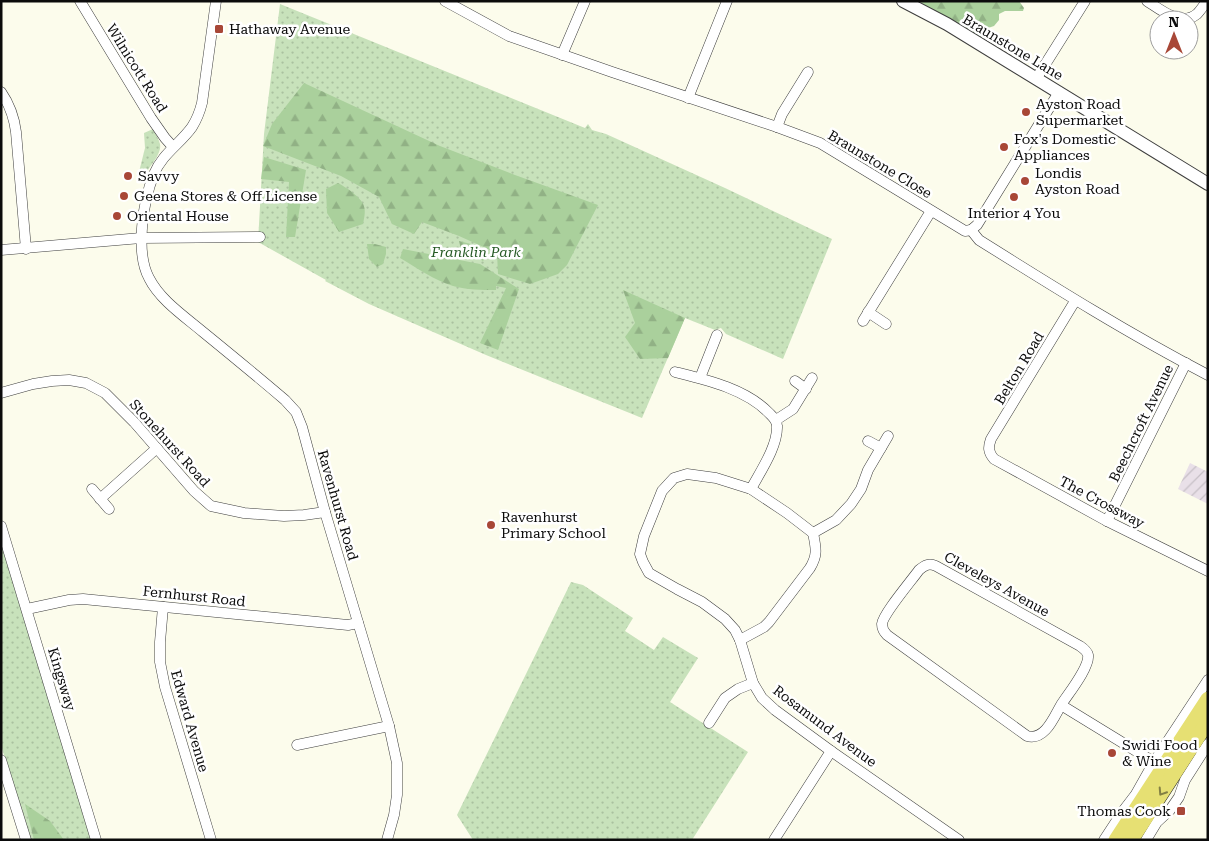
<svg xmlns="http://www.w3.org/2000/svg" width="1209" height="841" font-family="'Roboto Serif',serif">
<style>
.industrial{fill:url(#industrial-furrows)}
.green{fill:url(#green-dots)}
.forest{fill:url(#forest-firs)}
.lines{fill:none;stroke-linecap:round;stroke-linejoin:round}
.minor-casing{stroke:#3e3e3e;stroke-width:11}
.tertiary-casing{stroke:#3e3e3e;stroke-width:14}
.primary-casing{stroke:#1c1c1c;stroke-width:16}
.minor{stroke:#fff;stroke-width:10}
.tertiary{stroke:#fff;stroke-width:12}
.primary{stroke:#e6e073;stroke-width:15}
.oneway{stroke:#838044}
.poi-dot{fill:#a84737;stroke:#fff;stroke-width:2}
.labels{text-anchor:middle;stroke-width:5;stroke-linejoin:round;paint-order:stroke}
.poi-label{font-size:14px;fill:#0b0b0b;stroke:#fff;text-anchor:start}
.street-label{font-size:14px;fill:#0b0b0b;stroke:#fff}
.park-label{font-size:14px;font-style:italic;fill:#265a25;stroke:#fff}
</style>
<defs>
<pattern id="industrial-furrows" width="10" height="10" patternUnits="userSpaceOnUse" patternTransform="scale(1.25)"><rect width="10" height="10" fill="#e9e0e8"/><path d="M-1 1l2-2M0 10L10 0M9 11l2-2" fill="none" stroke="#c6bfc6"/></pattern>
<pattern id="green-dots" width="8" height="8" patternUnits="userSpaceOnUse" patternTransform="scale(1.25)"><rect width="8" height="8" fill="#c8e2bb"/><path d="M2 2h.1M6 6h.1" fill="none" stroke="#aac19f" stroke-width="1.8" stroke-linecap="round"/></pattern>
<pattern id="forest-firs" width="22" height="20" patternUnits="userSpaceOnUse" patternTransform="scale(1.25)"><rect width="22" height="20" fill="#aad09c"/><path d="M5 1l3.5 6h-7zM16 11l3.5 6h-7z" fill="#91b185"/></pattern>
</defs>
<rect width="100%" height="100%" fill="#fcfcec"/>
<!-- industrial -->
<path class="industrial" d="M1190,463L1208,472V504L1178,489Z"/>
<!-- green -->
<g class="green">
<path d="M280,4L585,128L588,124L592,130L606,134L725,188L832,239L783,359L726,334L721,328L715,330L685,318L642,418L486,355L369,304L325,281L326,280L258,242L264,134Z"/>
<path d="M153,129C155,134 159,139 160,144C162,153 151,165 146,173L139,172L145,148L144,133Z"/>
<path d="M1,542L91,840H30L1,745Z"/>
<path d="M571,582L583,585L633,618L625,631L654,650L663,637L698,658L670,702L748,752L692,840H473L457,815Z"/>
</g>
<!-- forest -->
<g class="forest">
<path d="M919,1H1019L1024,8L1023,11H1005L999,14V20L994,26L988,28L987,37L984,39L970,33L966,28L950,18L942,16L924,8L923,4Z"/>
<path d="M304,83L440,146L515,175L598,205L567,265L558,274L530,284L498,274L497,253L459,236L422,222L414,234L392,224L379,197L341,176L263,146L272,124Z"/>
<path d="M264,157L306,170L295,237H286L289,182L261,179Z"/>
<path d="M338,183C343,186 347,188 352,192C365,203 367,207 363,224L339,232L327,213L326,189Z"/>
<path d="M459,241L475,245L487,256L483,261L461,249Z"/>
<path d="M367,244H375L386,247V254L383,264L377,267L369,259Z"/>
<path d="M403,249L480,264L519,289L498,350L480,343L506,288L496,286V290C481,290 467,290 453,286C434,280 417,268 400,258Z"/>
<path d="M623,290L685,318L668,358L640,359L625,337L635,323Z"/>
<path d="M25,804L50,821L64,840H34Z"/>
</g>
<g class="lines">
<defs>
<g id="minor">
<path d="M80,1L151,118L165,138L173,147"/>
<path d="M216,1L202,103C200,111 197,119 192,127C180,144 162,154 154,174C143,201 135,252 149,278C160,300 184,316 203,332C230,354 258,377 285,400L296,412L302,427L325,512L389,726L397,763V795L394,815L387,840"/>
<path d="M445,1L509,36L612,72L777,127L820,143L965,231L971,230L979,240C1054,287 1129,334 1208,375"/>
<path d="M1147,1C1161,10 1181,27 1197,14C1201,10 1204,5 1207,1"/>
<path d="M562,55L585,1"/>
<path d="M1036,79L1085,1"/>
<path d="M1,92C10,105 14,116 16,132L26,249"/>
<path d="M688,98L727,1"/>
<path d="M777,127L782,114L808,72"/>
<path d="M971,230L977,225L1059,92"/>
<path d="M1,250L141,238L260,237"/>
<path d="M1075,301L991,439C988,447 988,452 994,459L1107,521L1208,571"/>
<path d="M868,312L886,324"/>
<path d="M863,321L931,211"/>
<path d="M675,372C707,380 746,389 769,413C773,417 777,420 777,426C778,446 760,472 751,489"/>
<path d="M700,378L717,335"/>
<path d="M795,381L806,389"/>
<path d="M1,393L33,384L52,381L69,380L86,383L105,393L134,422L194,491L211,506L244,513L284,516L304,515L325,512"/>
<path d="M776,420L793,409L812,378"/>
<path d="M868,441L881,448"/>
<path d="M92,489L109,509"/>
<path d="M100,499L157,448"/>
<path d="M1107,521L1186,363"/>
<path d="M1,526L96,840"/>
<path d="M813,533L787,513L751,489L716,478L687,474L674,478L662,491L644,536L640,554L643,562L649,573L677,589L702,602L725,619L735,630L740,640L753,683L762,698L775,710L831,751L959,840"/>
<path d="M163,607L160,642V662L165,687L211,840"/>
<path d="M27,609L69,600L83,599L348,625L358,623"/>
<path d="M740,640L764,627L769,622L810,568C818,555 816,548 813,533L836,520L851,504L861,489L868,470L888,436"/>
<path d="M1061,705C1054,717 1045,741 1027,736L887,635C884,632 882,629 882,624C883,614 912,580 919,570C925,565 929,563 936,566L1080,646C1083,648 1087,651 1088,655C1090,667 1068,694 1061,705L1154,762"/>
<path d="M709,723L725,698L738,689L753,683"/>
<path d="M297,745L389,726"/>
<path d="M1,760L26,840"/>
<path d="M774,840L831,751"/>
<path d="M1104,840L1123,811L1136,794L1154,762L1208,680"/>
<path d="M1146,840L1157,822L1170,810L1179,797L1185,780L1208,744"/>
</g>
<path id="tertiary" d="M903,1L947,24L1208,184"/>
<g id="primary">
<path d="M1116,840L1208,699"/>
<path d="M1131,840L1208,721"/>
</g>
</defs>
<!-- minor casing -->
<use href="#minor" class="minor-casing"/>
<!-- tertiary casing -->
<use href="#tertiary" class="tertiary-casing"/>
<!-- primary casing -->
<use href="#primary" class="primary-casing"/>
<!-- minor -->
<use href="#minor" class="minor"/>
<!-- tertiary -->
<use href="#tertiary" class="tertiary"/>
<!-- primary -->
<use href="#primary" class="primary"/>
</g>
<!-- one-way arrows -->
<defs><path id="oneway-chevron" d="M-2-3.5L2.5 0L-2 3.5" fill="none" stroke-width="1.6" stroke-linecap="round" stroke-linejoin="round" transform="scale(1.25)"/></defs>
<use class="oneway" href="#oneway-chevron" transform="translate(1162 792) rotate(123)"/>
<!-- markers -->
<g class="poi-dot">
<rect x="214" y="24" width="10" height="10" rx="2.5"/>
<circle cx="1026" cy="112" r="5"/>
<circle cx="1004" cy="147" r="5"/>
<circle cx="128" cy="176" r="5"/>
<circle cx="1025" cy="181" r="5"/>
<circle cx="124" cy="196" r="5"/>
<circle cx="1014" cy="197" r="5"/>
<circle cx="117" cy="216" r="5"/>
<circle cx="491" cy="525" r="5"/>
<circle cx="1112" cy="753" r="5"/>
<rect x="1176" y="806" width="10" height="10" rx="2.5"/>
</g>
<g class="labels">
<!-- poi labels -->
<g class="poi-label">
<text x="229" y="34">Hathaway Avenue</text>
<text x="1036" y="109">Ayston Road<tspan x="1036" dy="16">Supermarket</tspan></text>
<text x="1014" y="144">Fox's Domestic<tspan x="1014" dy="16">Appliances</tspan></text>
<text x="1035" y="178">Londis<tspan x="1035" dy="16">Ayston Road</tspan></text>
<text x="138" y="181">Savvy</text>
<text x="134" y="201">Geena Stores &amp; Off License</text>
<text x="1014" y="218" text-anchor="middle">Interior 4 You</text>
<text x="127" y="221">Oriental House</text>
<text x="501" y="522">Ravenhurst<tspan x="501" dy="16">Primary School</tspan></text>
<text x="1122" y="750">Swidi Food<tspan x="1122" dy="16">&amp; Wine</tspan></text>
<text x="1171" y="816" text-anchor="end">Thomas Cook</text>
</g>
<!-- street labels -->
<g class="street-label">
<text transform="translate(1013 47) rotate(31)" y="5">Braunstone Lane</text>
<text transform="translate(137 68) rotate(58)" y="5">Wilnicott Road</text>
<text transform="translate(880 164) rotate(31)" y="5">Braunstone Close</text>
<text transform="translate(1019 368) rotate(-59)" y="5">Belton Road</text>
<text transform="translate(1141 423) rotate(-64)" y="5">Beechcroft Avenue</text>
<text transform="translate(170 443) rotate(48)" y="5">Stonehurst Road</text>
<text transform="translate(1102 502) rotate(28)" y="5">The Crossway</text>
<text transform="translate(338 505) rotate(74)" y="5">Ravenhurst Road</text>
<text transform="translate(997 584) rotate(29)" y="5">Cleveleys Avenue</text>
<text transform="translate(194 596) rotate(6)" y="5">Fernhurst Road</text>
<text transform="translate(62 679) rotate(73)" y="5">Kingsway</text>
<text transform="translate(190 721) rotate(74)" y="5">Edward Avenue</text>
<text transform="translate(825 726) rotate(37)" y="5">Rosamund Avenue</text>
</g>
<!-- park labels -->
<g class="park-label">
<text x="476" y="257">Franklin Park</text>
</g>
</g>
<!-- border -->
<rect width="1209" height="841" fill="none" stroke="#0b0b0b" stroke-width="5"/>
<!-- north arrow -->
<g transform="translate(1174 35)"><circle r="24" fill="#ffffff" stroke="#9d9d9d"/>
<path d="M0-4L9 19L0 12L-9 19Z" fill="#a84737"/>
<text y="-8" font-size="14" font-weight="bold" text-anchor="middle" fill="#0b0b0b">N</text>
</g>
</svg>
